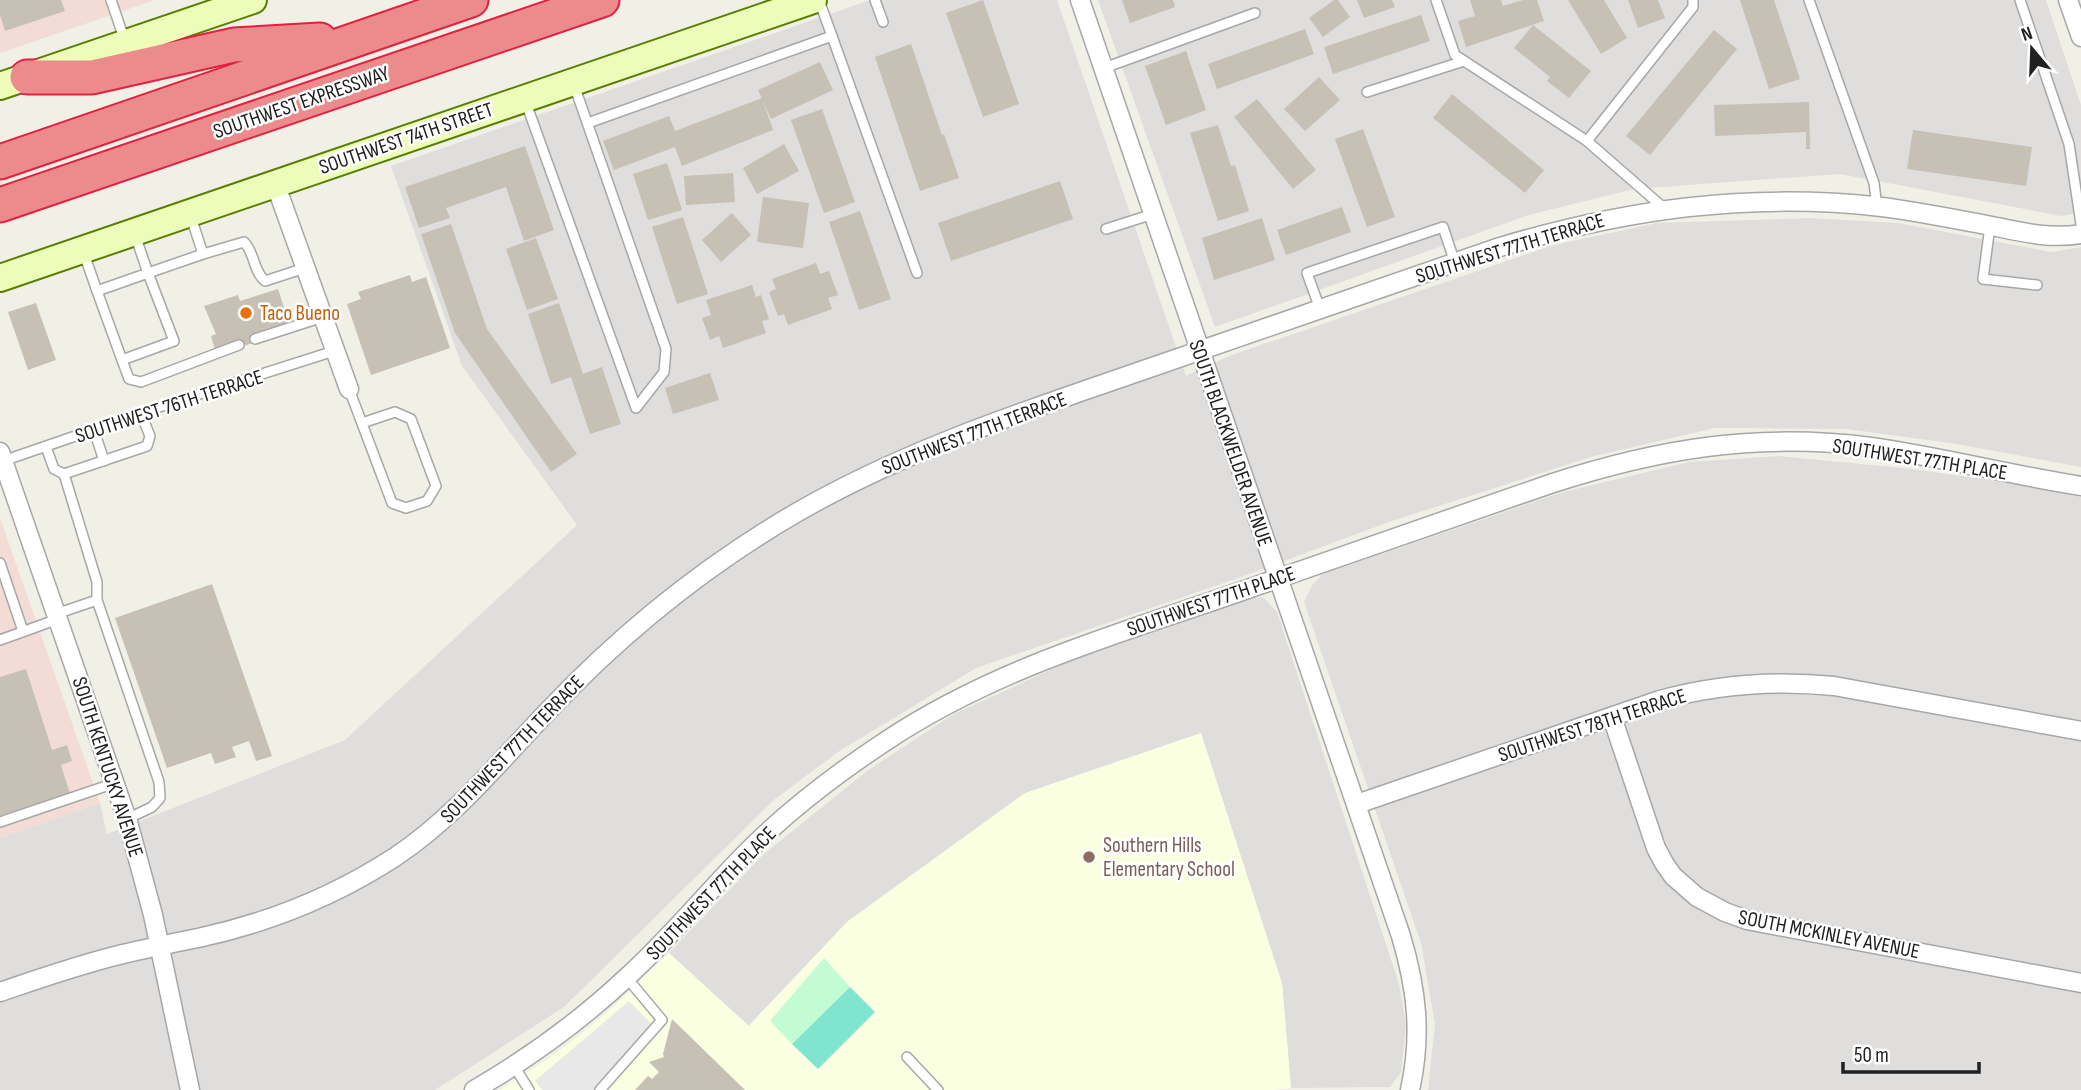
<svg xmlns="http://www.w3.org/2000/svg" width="2081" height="1090" font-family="'Sofia Sans Condensed',sans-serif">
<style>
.residential{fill:#dfdedd}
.commercial{fill:#f2dcd5}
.education{fill:#faffe2}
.park{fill:#c3fcd2}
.pitch{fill:#81e4cf}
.parking{fill:#e8e8e8}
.building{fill:#c6c0b5}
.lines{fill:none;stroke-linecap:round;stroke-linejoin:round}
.service-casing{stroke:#a7a7a7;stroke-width:12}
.minor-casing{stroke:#a7a7a7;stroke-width:21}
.secondary-casing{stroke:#5a7f00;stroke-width:30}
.motorway-casing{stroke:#e41f3f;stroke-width:37}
.service{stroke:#fff;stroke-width:9}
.minor{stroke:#fff;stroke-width:18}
.secondary{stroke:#edfdb9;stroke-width:26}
.motorway{stroke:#ec8b8c;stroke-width:33}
.food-dot{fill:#e8710a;stroke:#fff;stroke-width:2.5}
.education-dot{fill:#8d6e63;stroke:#fff;stroke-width:2.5}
.labels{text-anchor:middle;stroke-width:5;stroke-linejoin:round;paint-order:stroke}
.street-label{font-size:21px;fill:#202020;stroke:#fff}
.food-label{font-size:21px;fill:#c56008;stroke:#fff;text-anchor:start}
.education-label{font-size:21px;fill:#785e54;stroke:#fff;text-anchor:start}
</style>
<rect width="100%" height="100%" fill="#f1f0e7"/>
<!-- residential -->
<g class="residential">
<path d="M870,0H1057L1186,376L1229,356L1554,245L1657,223L1812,218L1898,223L2051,252L2081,247V467L1956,444L1847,429L1715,428L1594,456L1389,522L1241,577L976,668L838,752L775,799L564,1007L435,1090H0V838L100,803L107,834L345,740L577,525L462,366L391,166Z"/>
<path d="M1098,0H2046L2081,105V213L2061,216L1840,174L1634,189L1529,215L1215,327Z"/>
<path d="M1779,456L1912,469L2081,493V1090H1428L1435,1024L1421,943L1304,602L1313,584L1323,574L1563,492L1689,462Z"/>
<path d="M1263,597L1277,612L1399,984L1406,1025L1401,1072L1390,1087L1291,1088L1282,983L848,921L748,1026L669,953L764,854L867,771L952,715L1063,664L1244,600Z"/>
</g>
<!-- commercial -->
<g class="commercial">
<path d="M0,0H155L0,53Z"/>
<path d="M0,518L100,803L0,838Z"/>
</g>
<!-- education -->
<path class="education" d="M1201,733L1282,983L1291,1088L1272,1090H500L554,1055L586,1030L616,1004L669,953L749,1026L848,921L1025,793Z"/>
<!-- park -->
<path class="park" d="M824,958L850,987L792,1044L770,1021Z"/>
<!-- pitch -->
<path class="pitch" d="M850,987L875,1012L818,1069L792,1044Z"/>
<!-- parking -->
<path class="parking" d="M629,1001L655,1028L600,1090H542L535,1081Z"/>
<!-- building -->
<g class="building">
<path d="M0,0H61L65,11L5,31L0,15Z"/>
<path d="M983,0L1019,104L983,117L946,13Z"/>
<path d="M1122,0H1173L1175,7L1130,23Z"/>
<path d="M1334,0H1338L1350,17L1323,37L1309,18Z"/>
<path d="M1357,0H1392L1395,7L1364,18Z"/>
<path d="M1470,0H1501L1503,6L1523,0H1537L1544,21L1466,47L1458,21L1475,16Z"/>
<path d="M1568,0H1604L1627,38L1601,54Z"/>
<path d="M1628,0H1658L1665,18L1638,28Z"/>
<path d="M1740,0H1774L1800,79L1769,89Z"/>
<path d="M1421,15L1430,41L1333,74L1324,47Z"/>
<path d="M1533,25L1591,71L1569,98L1547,81L1550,77L1514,48Z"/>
<path d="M1305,29L1314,54L1217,89L1208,64Z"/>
<path d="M1714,30L1737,49L1650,155L1626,136Z"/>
<path d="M911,44L942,135L944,134L959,178L920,191L875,57Z"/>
<path d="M1186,51L1206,110L1166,125L1145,66Z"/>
<path d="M820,62L833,90L771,119L758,90Z"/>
<path d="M1319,77L1340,100L1305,131L1284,109Z"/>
<path d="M1452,94L1544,170L1525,193L1433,118Z"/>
<path d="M762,98L773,130L682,166L675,147L614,170L603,141L669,116L675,131Z"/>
<path d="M1257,99L1316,170L1293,189L1234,117Z"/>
<path d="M1809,102L1810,149H1806V132L1715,136L1714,105Z"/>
<path d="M822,109L855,202L824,213L791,120Z"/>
<path d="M1218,125L1231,166L1235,165L1249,211L1218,221L1190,133Z"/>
<path d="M1363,129L1395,217L1367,227L1335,139Z"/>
<path d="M1913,130L2032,147L2026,186L1907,169Z"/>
<path d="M784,144L799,171L757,194L743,168Z"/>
<path d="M525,146L554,230L524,241L506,187L446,208L450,218L419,228L405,187Z"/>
<path d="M667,163L682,210L648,220L633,174Z"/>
<path d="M733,173L735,202L686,205L684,176Z"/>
<path d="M1060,181L1073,219L951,261L938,223Z"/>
<path d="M763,197L809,203L803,248L757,242Z"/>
<path d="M1342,207L1351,232L1286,255L1277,230Z"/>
<path d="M860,211L891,299L859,310L829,222Z"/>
<path d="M732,213L751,235L721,262L702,240Z"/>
<path d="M683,217L708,294L677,304L652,227Z"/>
<path d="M1262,218L1275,260L1214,280L1202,238Z"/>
<path d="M451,224L487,329L577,454L551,472L455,333L421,234Z"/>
<path d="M536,238L558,299L527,310L506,249Z"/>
<path d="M816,263L820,274L829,271L838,295L828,298L832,309L788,325L784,314L778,316L769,292L776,289L772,279Z"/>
<path d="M410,275L412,282L426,277L450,348L371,375L347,304L361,299L358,292Z"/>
<path d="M752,285L756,297L761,295L769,319L762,321L766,333L723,348L719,336L710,340L702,318L711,315L706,300Z"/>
<path d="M278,289L289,323L253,335L256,342L240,347L215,350L211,336L216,334L204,306L238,295L240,301Z"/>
<path d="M36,303L56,360L28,370L8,312Z"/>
<path d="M559,303L583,374L602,367L621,424L590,434L571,377L551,384L528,314Z"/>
<path d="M710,373L719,400L673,414L665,388Z"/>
<path d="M212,584L272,756L256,761L249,741L232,747L236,757L215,764L211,753L167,768L115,618Z"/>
<path d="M26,669L52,750L67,745L72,761L61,765L70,794L0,816V677Z"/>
<path d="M672,1019L745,1090H635L648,1076L652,1079L659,1072L649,1062L664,1057L663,1054Z"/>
</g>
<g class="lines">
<defs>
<g id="service">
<path d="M111,0L125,41"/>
<path d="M819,0L917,273"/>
<path d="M875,0L883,22"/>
<path d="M1436,0L1455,55L1587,141L1693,7V0"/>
<path d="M1809,0L1874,183L1877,207"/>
<path d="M2020,0L2069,144L2081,224"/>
<path d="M1104,68L1255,13"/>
<path d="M1367,92L1464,61"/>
<path d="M526,103L636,408L664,372L666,349L574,85"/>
<path d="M588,123L832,36"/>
<path d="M1587,141L1665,209"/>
<path d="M1990,226L1983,279L2037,285"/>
<path d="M1106,229L1153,214"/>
<path d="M83,251L97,291L148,273L135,235"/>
<path d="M203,254L244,242C255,253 253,271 265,281L305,268"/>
<path d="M97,291L122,360L174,341L148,273L203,254L190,214"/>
<path d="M1320,309L1307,273L1443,227L1455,263"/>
<path d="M255,339L323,317"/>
<path d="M122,360L129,379L141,382L239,345"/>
<path d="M349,389L392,503L406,508L427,501L436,486L411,419L395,412L362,423"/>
<path d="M94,430L104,461"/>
<path d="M46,447L54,469L64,474L147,446L150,436L141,414"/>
<path d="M3,461L165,405L334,351"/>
<path d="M0,563L23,631"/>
<path d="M97,600L159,782L160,798L152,807L127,819"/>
<path d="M56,614L97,600V582L64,474"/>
<path d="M0,640L58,619"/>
<path d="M0,822L115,783"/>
<path d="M907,1057L938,1090"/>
<path d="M514,1066L529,1090"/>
<path d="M600,1090L662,1020L627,978"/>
</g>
<g id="minor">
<path d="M1080,0L1401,936C1417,990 1422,1035 1410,1090"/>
<path d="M2068,0L2081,37"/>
<path d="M275,183L349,389"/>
<path d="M0,452L128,822L153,915L190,1090"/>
<path d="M1612,717L1656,848L1664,863L1673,876L1697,897L1725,912L1747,920L2081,983"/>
<path d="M1357,804L1660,700C1718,684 1774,680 1834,686L2081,731"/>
<path d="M0,992C41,978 81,964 123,954C148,948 173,943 198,938C268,923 335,896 395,857C455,817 500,761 549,710C622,633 705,566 796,513C903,451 1019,413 1135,373C1257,331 1378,289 1500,247C1627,209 1749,192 1882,207C1921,212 1959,220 1997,227C2025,233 2052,239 2081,234"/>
<path d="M474,1090C529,1058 579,1022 626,978C668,940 704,896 744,855C786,812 836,774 886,741C986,674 1103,638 1216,600C1327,562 1438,522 1550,484C1657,449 1758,432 1871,447C1941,457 2011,475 2081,486"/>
</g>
<g id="secondary">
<path d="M0,86L253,0"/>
<path d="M0,278L813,0"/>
</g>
<g id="motorway">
<path d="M27,77H92L234,45L320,40"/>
<path d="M0,162L471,0"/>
<path d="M0,205L602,0"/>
</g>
</defs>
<!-- service casing -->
<use href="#service" class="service-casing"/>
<!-- minor casing -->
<use href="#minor" class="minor-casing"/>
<!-- secondary casing -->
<use href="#secondary" class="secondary-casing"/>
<!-- motorway casing -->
<use href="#motorway" class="motorway-casing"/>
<!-- service -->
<use href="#service" class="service"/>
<!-- minor -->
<use href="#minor" class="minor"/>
<!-- secondary -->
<use href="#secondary" class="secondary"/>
<!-- motorway -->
<use href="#motorway" class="motorway"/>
</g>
<!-- markers -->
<circle class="food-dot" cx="246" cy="313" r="7"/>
<circle class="education-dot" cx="1089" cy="857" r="7"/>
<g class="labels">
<!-- street labels -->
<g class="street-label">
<text transform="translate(301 102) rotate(-19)" y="7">SOUTHWEST EXPRESSWAY</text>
<text transform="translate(406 138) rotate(-19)" y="7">SOUTHWEST 74TH STREET</text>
<text transform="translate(1510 248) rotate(-17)" y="7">SOUTHWEST 77TH TERRACE</text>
<text transform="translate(169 406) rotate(-18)" y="7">SOUTHWEST 76TH TERRACE</text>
<text transform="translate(974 433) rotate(-21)" y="7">SOUTHWEST 77TH TERRACE</text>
<text transform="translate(1231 443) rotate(71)" y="7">SOUTH BLACKWELDER AVENUE</text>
<text transform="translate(1920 459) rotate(9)" y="7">SOUTHWEST 77TH PLACE</text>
<text transform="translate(1211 601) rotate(-19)" y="7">SOUTHWEST 77TH PLACE</text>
<text transform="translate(1592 725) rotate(-18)" y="7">SOUTHWEST 78TH TERRACE</text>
<text transform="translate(512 749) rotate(-46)" y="7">SOUTHWEST 77TH TERRACE</text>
<text transform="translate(108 767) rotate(72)" y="7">SOUTH KENTUCKY AVENUE</text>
<text transform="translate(711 893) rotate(-46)" y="7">SOUTHWEST 77TH PLACE</text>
<text transform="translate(1829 934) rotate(11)" y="7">SOUTH MCKINLEY AVENUE</text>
</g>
<!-- food labels -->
<g class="food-label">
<text x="260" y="320">Taco Bueno</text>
</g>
<!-- education labels -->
<g class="education-label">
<text x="1103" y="852">Southern Hills<tspan x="1103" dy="24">Elementary School</tspan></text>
</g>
</g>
<!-- north arrow -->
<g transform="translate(2032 49) rotate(341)" stroke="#ffffff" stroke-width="5" paint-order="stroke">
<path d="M0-5L12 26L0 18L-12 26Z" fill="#202020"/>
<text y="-10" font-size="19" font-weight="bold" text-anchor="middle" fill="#202020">N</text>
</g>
<!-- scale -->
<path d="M1843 1062v10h136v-10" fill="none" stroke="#202020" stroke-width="3.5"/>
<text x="1854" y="1062" font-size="21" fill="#202020" stroke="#ffffff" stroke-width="5" paint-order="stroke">50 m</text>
</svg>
